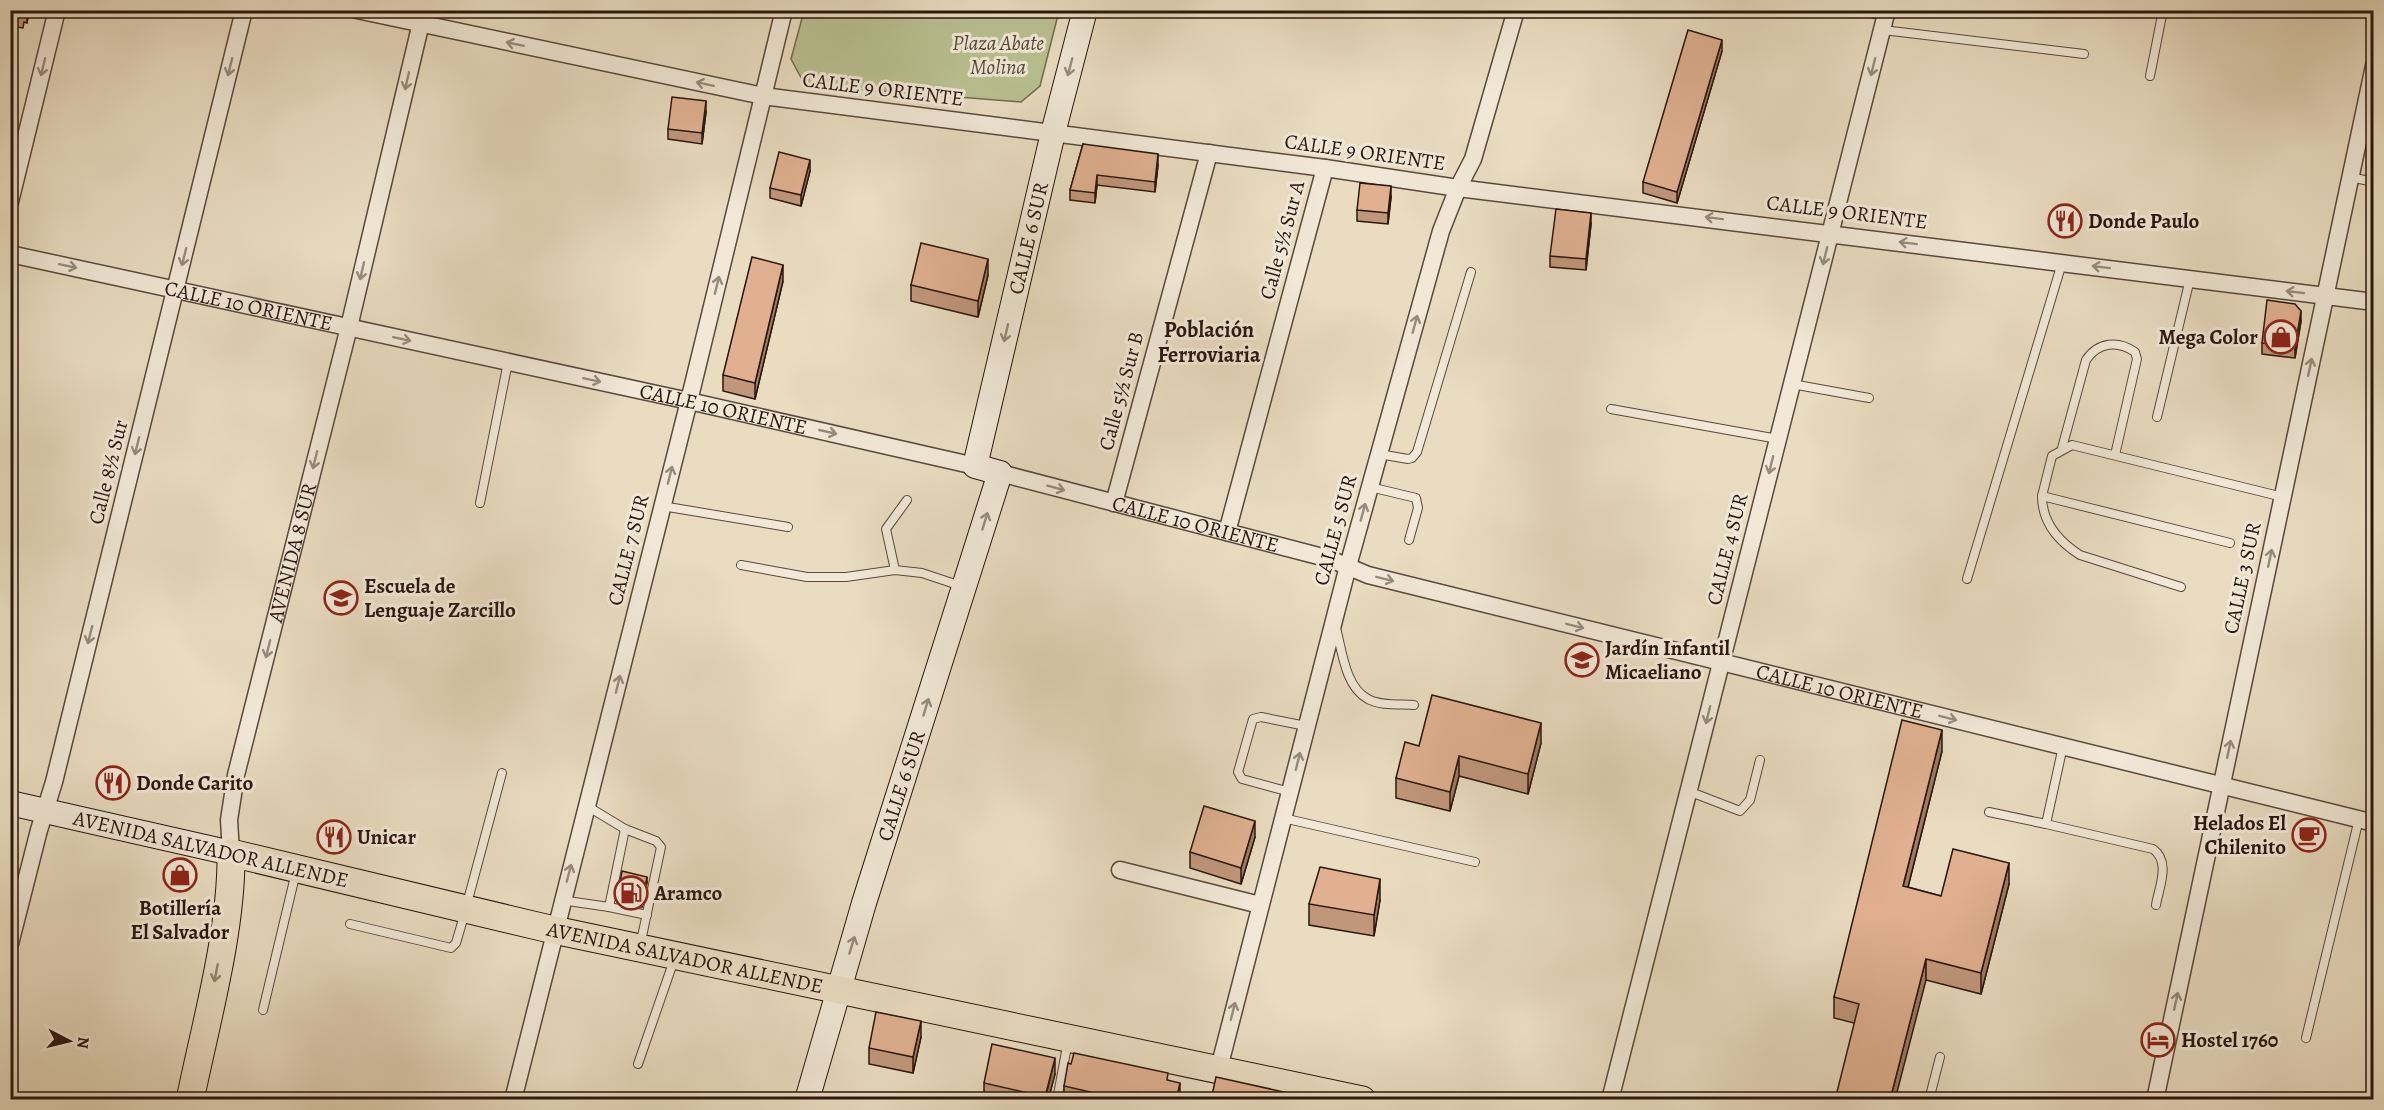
<svg xmlns="http://www.w3.org/2000/svg" width="2384" height="1110" font-family="Alegreya,serif">
<style>
.green{fill:#b9c091;stroke:#726b4f;stroke-width:1.5}
.lines{fill:none;stroke-linecap:round;stroke-linejoin:round}
.lane-casing{stroke:#5a483a;stroke-width:10}
.street-casing{stroke:#5a483a;stroke-width:19}
.secondary-casing{stroke:#2b160d;stroke-width:26}
.primary-casing{stroke:#2b160d;stroke-width:29}
.lane{stroke:#f1e8d7;stroke-width:8}
.street{stroke:#f1e8d7;stroke-width:16}
.secondary{stroke:#f1e8d7;stroke-width:24}
.primary{stroke:#e9dcc1;stroke-width:27}
.rail{stroke:#2b160d;stroke-width:4.5;stroke-dasharray:10 10;stroke-linecap:butt}
.wall{fill:#c1977c;stroke:#2b160d;stroke-width:1.5}
.shaded-wall{fill:#9d7b65;stroke:#2b160d;stroke-width:1.5}
.building{fill:#e0b090;stroke:#2b160d;stroke-width:1.5}
.oneway{stroke:#988a7c}
.oneway2{stroke:#948370}
.labels{text-anchor:middle;stroke-width:6;stroke-linejoin:round;paint-order:stroke}
.park-label{font-size:21px;font-style:italic;fill:#564935;stroke:#f1e8d7}
.street-label{font-size:21px;fill:#2b160d;stroke:#f1e8d7}
.poi-label{font-size:21px;font-weight:bold;fill:#2b160d;stroke:#f1e8d7;text-anchor:start}
.neighbourhood-label{font-size:22px;font-weight:bold;fill:#2b160d;stroke:#f1e8d7}
</style>
<rect width="100%" height="100%" fill="#e9dcc1"/>
<filter id="stains"><feTurbulence type="fractalNoise" baseFrequency=".00333" numOctaves="4"/><feColorMatrix values="0 0 0 0 .2 0 0 0 0 .09 0 0 0 0 .02 0 0 0 .5 -.17"/></filter>
<radialGradient id="worn" r=".72"><stop offset=".6" stop-color="#630" stop-opacity="0"/><stop offset="1" stop-color="#630" stop-opacity=".3"/></radialGradient>
<!-- green -->
<path class="green" d="M804,11V10L1059,11L1040,86L1021,102L805,85L791,59Z"/>
<g class="lines">
<defs>
<g id="lane">
<path d="M1883,30L2084,54"/>
<path d="M2150,76L2163,10"/>
<path d="M2350,177L2374,182"/>
<path d="M1792,384L1869,398"/>
<path d="M1611,409L1778,439"/>
<path d="M2157,417L2190,279"/>
<path d="M2062,448L2086,360C2098,342 2118,340 2135,352L2137,359L2115,455"/>
<path d="M1379,454L1408,459L1412,458L1417,452L1471,272"/>
<path d="M1370,487L1416,498L1418,508L1409,540"/>
<path d="M2042,496C2042,523 2058,541 2080,555L2181,587"/>
<path d="M480,503L508,362"/>
<path d="M662,506L788,527"/>
<path d="M2230,543L2042,496L2052,456L2072,445L2283,497"/>
<path d="M741,565L807,577H846L895,570L922,573L961,586"/>
<path d="M895,570L886,529L907,500"/>
<path d="M1967,579L2062,263"/>
<path d="M1336,628C1342,650 1345,687 1368,699C1380,706 1401,704 1414,705"/>
<path d="M2063,746L2046,824L2153,849C2171,862 2159,887 2156,905"/>
<path d="M1688,791L1740,811L1750,800L1760,760"/>
<path d="M1290,792L1242,779L1238,772L1253,719L1261,717L1306,726"/>
<path d="M587,806L625,829L656,841L661,847L640,946"/>
<path d="M1989,812L2046,824"/>
<path d="M1283,818L1475,862"/>
<path d="M561,900L609,907L625,829"/>
<path d="M609,907L647,915"/>
<path d="M350,924L451,948L456,943L461,926L502,773"/>
<path d="M263,1010L296,872"/>
<path d="M2306,1038L2359,819"/>
<path d="M638,1064L674,960"/>
<path d="M1057,1100L1068,1041"/>
<path d="M1929,1100L1940,1057"/>
</g>
<g id="street">
<path d="M357,10L763,96L1325,168L1458,188L2374,302"/>
<path d="M10,202L57,10"/>
<path id="s1" d="M10,254L689,401L975,466"/>
<path id="s2" d="M1000,473L1330,559L1368,575L2374,823"/>
<path d="M1114,503L1209,153"/>
<path d="M1227,532L1325,168"/>
<path id="s3" d="M231,853L229,820L236,775L349,327L424,10"/>
<path d="M1120,870L1260,905"/>
<path d="M10,944L39,830L54,782L244,10"/>
<path d="M1219,1068L1348,566L1441,231L1458,188L1473,159L1516,10"/>
<path d="M513,1100L689,401L784,10"/>
<path d="M1610,1100L1887,10"/>
<path d="M2155,1100L2374,66"/>
</g>
<g id="secondary">
<path d="M10,803L231,853"/>
<path id="s4" d="M807,1100L864,903L1000,473L975,466L1053,133L1085,10"/>
</g>
<g id="primary">
<path id="s5" d="M190,1100C206,1022 232,931 231,853L554,930L1362,1100"/>
</g>
</defs>
<!-- lane casing -->
<use href="#lane" class="lane-casing"/>
<!-- street casing -->
<use href="#street" class="street-casing"/>
<!-- secondary casing -->
<use href="#secondary" class="secondary-casing"/>
<!-- primary casing -->
<use href="#primary" class="primary-casing"/>
<!-- lane -->
<use href="#lane" class="lane"/>
<!-- street -->
<use href="#street" class="street"/>
<!-- secondary -->
<use href="#secondary" class="secondary"/>
<!-- primary -->
<use href="#primary" class="primary"/>
<!-- rail -->
<path class="rail" d="M10,1094L36,1100"/>
</g>
<!-- wall -->
<g class="wall">
<path d="M10,10H29L27,23L24,22L23,28L10,26Z"/>
<path d="M78,10H140L138,15L78,16Z"/>
<path d="M1861,10H1876L1874,18L1861,15Z"/>
<path d="M1722,51L1677,203L1643,193V182Z"/>
<path d="M706,112L702,144L668,139V129Z"/>
<path d="M1083,144L1158,165L1155,192L1097,185L1095,203L1070,200V190Z"/>
<path d="M810,171L801,206L770,198V188Z"/>
<path d="M1391,197L1388,224L1357,221V210Z"/>
<path d="M1591,224L1586,270L1550,267V256Z"/>
<path d="M988,275L978,317L911,301V285Z"/>
<path d="M783,281L755,399L723,391V375Z"/>
<path d="M2301,321L2295,358L2262,354V343Z"/>
<path d="M1541,743L1528,794L1459,776L1450,811L1396,798V778L1419,746Z"/>
<path d="M1942,751L1908,887L1941,896L2009,884L1981,994L1926,980L1854,1023L1834,1018V997Z"/>
<path d="M1255,837L1241,884L1190,868V852Z"/>
<path d="M647,882L642,907L617,902V897Z"/>
<path d="M1380,900L1374,936L1309,925V904Z"/>
<path d="M921,1037L913,1073L869,1064V1048Z"/>
<path d="M1055,1074L1048,1100L984,1099V1083Z"/>
<path d="M1168,1080L1180,1096L1179,1100H1064V1086Z"/>
</g>
<!-- shaded-wall -->
<g class="shaded-wall">
<path d="M27,10H29L27,23Z"/>
<path d="M1722,40V51L1677,203V192Z"/>
<path d="M706,101V112L702,144V133Z"/>
<path d="M1158,154V165L1155,192V182Z"/>
<path d="M810,160V171L801,206V195Z"/>
<path d="M1097,175V185L1095,203V193Z"/>
<path d="M1391,186V197L1388,224V213Z"/>
<path d="M1591,213V224L1586,270V259Z"/>
<path d="M988,259V275L978,317V301Z"/>
<path d="M783,265V281L755,399V383Z"/>
<path d="M2301,311V321L2295,358V347Z"/>
<path d="M1541,723V743L1528,794V774Z"/>
<path d="M1942,730V751L1903,907V886Z"/>
<path d="M1459,756V776L1450,811V792Z"/>
<path d="M1255,821V837L1241,884V868Z"/>
<path d="M2009,863V884L1981,994V973Z"/>
<path d="M647,877V882L642,907V902Z"/>
<path d="M1380,879V900L1374,936V915Z"/>
<path d="M1926,959V980L1895,1100H1890Z"/>
<path d="M921,1021V1037L913,1073V1057Z"/>
<path d="M1055,1058V1074L1048,1100H1045Z"/>
<path d="M1180,1083V1096L1179,1100H1176Z"/>
</g>
<!-- building -->
<g class="building">
<path d="M10,10H27V12L24,11L23,17L10,15Z"/>
<path d="M1688,30L1722,40L1677,192L1643,182Z"/>
<path d="M672,97L706,101L702,133L668,129Z"/>
<path d="M1083,144L1158,154L1155,182L1097,175L1095,193L1070,190Z"/>
<path d="M779,152L810,160L801,195L770,188Z"/>
<path d="M1360,183L1391,186L1388,213L1357,210Z"/>
<path d="M1556,209L1591,213L1586,259L1550,256Z"/>
<path d="M921,243L988,259L978,301L911,285Z"/>
<path d="M752,257L783,265L755,383L723,375Z"/>
<path d="M2267,300L2295,304L2301,311L2295,347L2262,343Z"/>
<path d="M1432,695L1541,723L1528,774L1459,756L1450,792L1396,778L1405,742L1419,746Z"/>
<path d="M1902,720L1942,730L1903,886L1941,896L1953,849L2009,863L1981,973L1926,959L1890,1100H1835L1859,1004L1834,997Z"/>
<path d="M1204,806L1255,821L1241,868L1190,852Z"/>
<path d="M1320,867L1380,879L1374,915L1309,904Z"/>
<path d="M622,871L647,877L642,902L617,897Z"/>
<path d="M876,1012L921,1021L913,1057L869,1048Z"/>
<path d="M992,1044L1055,1058L1045,1097L984,1083Z"/>
<path d="M1074,1053L1168,1073L1167,1080L1180,1083L1176,1100H1125L1064,1086L1068,1063L1071,1064Z"/>
<path d="M1216,1077L1320,1100H1211Z"/>
</g>
<!-- one-way arrows -->
<defs><path id="oneway-shaft" d="M-6 0H5M1.5-3L5.5 0L1.5 3" fill="none" stroke-width="1.6" stroke-linecap="round" stroke-linejoin="round" transform="scale(1.5)"/></defs>
<g class="oneway">
<use href="#oneway-shaft" transform="translate(515 44) rotate(-168)"/>
<use href="#oneway-shaft" transform="translate(43 67) rotate(104)"/>
<use href="#oneway-shaft" transform="translate(230 67) rotate(104)"/>
<use href="#oneway-shaft" transform="translate(1070 67) rotate(105)"/>
<use href="#oneway-shaft" transform="translate(1873 67) rotate(104)"/>
<use href="#oneway-shaft" transform="translate(407 81) rotate(103)"/>
<use href="#oneway-shaft" transform="translate(705 84) rotate(-168)"/>
<use href="#oneway-shaft" transform="translate(1714 218) rotate(-173)"/>
<use href="#oneway-shaft" transform="translate(1908 243) rotate(-173)"/>
<use href="#oneway-shaft" transform="translate(1825 256) rotate(104)"/>
<use href="#oneway-shaft" transform="translate(184 257) rotate(104)"/>
<use href="#oneway-shaft" transform="translate(68 266) rotate(12)"/>
<use href="#oneway-shaft" transform="translate(2101 267) rotate(-173)"/>
<use href="#oneway-shaft" transform="translate(362 271) rotate(103)"/>
<use href="#oneway-shaft" transform="translate(717 285) rotate(-76)"/>
<use href="#oneway-shaft" transform="translate(2295 292) rotate(-173)"/>
<use href="#oneway-shaft" transform="translate(1415 324) rotate(-75)"/>
<use href="#oneway-shaft" transform="translate(1006 333) rotate(103)"/>
<use href="#oneway-shaft" transform="translate(402 339) rotate(12)"/>
<use href="#oneway-shaft" transform="translate(2310 367) rotate(-78)"/>
<use href="#oneway-shaft" transform="translate(592 380) rotate(12)"/>
<use href="#oneway-shaft" transform="translate(828 432) rotate(13)"/>
<use href="#oneway-shaft" transform="translate(137 446) rotate(104)"/>
<use href="#oneway-shaft" transform="translate(315 460) rotate(104)"/>
<use href="#oneway-shaft" transform="translate(1771 465) rotate(104)"/>
<use href="#oneway-shaft" transform="translate(670 475) rotate(-76)"/>
<use href="#oneway-shaft" transform="translate(1056 488) rotate(15)"/>
<use href="#oneway-shaft" transform="translate(1363 512) rotate(-75)"/>
<use href="#oneway-shaft" transform="translate(985 521) rotate(-73)"/>
<use href="#oneway-shaft" transform="translate(2270 558) rotate(-78)"/>
<use href="#oneway-shaft" transform="translate(1385 579) rotate(14)"/>
<use href="#oneway-shaft" transform="translate(1575 626) rotate(14)"/>
<use href="#oneway-shaft" transform="translate(90 635) rotate(104)"/>
<use href="#oneway-shaft" transform="translate(268 649) rotate(104)"/>
<use href="#oneway-shaft" transform="translate(618 684) rotate(-76)"/>
<use href="#oneway-shaft" transform="translate(926 707) rotate(-73)"/>
<use href="#oneway-shaft" transform="translate(1708 715) rotate(104)"/>
<use href="#oneway-shaft" transform="translate(1948 718) rotate(14)"/>
<use href="#oneway-shaft" transform="translate(2229 749) rotate(-78)"/>
<use href="#oneway-shaft" transform="translate(1298 761) rotate(-76)"/>
<use href="#oneway-shaft" transform="translate(569 873) rotate(-75)"/>
<use href="#oneway-shaft" transform="translate(852 945) rotate(-73)"/>
<use href="#oneway-shaft" transform="translate(2176 1001) rotate(-78)"/>
<use href="#oneway-shaft" transform="translate(1233 1011) rotate(-76)"/>
</g>
<use class="oneway2" href="#oneway-shaft" transform="translate(216 973) rotate(101)"/>
<!-- icons -->
<defs>
<symbol id="restaurant-ring" viewBox="-11 -11 22 22"><circle r="9.5" fill="#f1e8d7" stroke="#8f2418" stroke-width="1.5"/><path d="M-5-6h1v4h1v-4h1v4h1v-4h1v5L-1.5 .5V6h-2V.5L-5-1ZM5-6V6H3V1.5H1.5Q1.5-4 5-6Z" fill="#8f2418"/></symbol>
<symbol id="shop-ring" viewBox="-11 -11 22 22"><circle r="9.5" fill="#f1e8d7" stroke="#8f2418" stroke-width="1.5"/><path d="M-5-2.5h2.3a2.7 3.5 0 0 1 5.4 0H5L5.5 6h-11ZM-1.5-2.5h3a1.5 2.3 0 0 0-3 0Z" fill="#8f2418"/></symbol>
<symbol id="school-ring" viewBox="-11 -11 22 22"><circle r="9.5" fill="#f1e8d7" stroke="#8f2418" stroke-width="1.5"/><path d="M0-5L7-2L0 1L-7-2ZM-4 1L0 2.5L4 1V4Q0 6-4 4Z" fill="#8f2418"/></symbol>
<symbol id="cafe-ring" viewBox="-11 -11 22 22"><circle r="9.5" fill="#f1e8d7" stroke="#8f2418" stroke-width="1.5"/><path d="M-5.5-4.5H6V0H3Q3 3.5 0 3.5H-2.5Q-5.5 3.5-5.5 0ZM3-3.2v2h1.7v-2ZM-6 4.5H4V6H-6Z" fill="#8f2418"/></symbol>
<symbol id="fuel-ring" viewBox="-11 -11 22 22"><circle r="9.5" fill="#f1e8d7" stroke="#8f2418" stroke-width="1.5"/><path d="M-5.5-6h7V0h2V4h1.3V-2.5L3-4.5l.8-.8L6-3V5H2.5V1h-1V6h-7ZM-4.2-4.7v3.2H.2V-4.7Z" fill="#8f2418"/></symbol>
<symbol id="hotel-ring" viewBox="-11 -11 22 22"><circle r="9.5" fill="#f1e8d7" stroke="#8f2418" stroke-width="1.5"/><path d="M-6-4.5h1.5V1H6V5H4.5V3h-9V5H-6ZM-4 0a1.8 1.8 0 1 1 3.6 0ZM.5 0V-2.5h3Q6-2.5 6 0Z" fill="#8f2418"/></symbol>
</defs>
<g fill-rule="evenodd">
<use href="#restaurant-ring" x="2046" y="202" width="38" height="38"/>
<use href="#shop-ring" x="2262" y="318" width="38" height="38"/>
<use href="#school-ring" x="322" y="579" width="38" height="38"/>
<use href="#school-ring" x="1563" y="641" width="38" height="38"/>
<use href="#restaurant-ring" x="94" y="764" width="38" height="38"/>
<use href="#cafe-ring" x="2290" y="816" width="38" height="38"/>
<use href="#restaurant-ring" x="315" y="818" width="38" height="38"/>
<use href="#shop-ring" x="161" y="856" width="38" height="38"/>
<use href="#fuel-ring" x="612" y="874" width="38" height="38"/>
<use href="#hotel-ring" x="2139" y="1021" width="38" height="38"/>
</g>
<g class="labels">
<!-- park labels -->
<g class="park-label">
<text x="998" y="50">Plaza Abate<tspan x="998" dy="24">Molina</tspan></text>
</g>
<!-- street labels -->
<g class="street-label">
<text transform="translate(883 89) rotate(7)" y="7">CALLE 9 ORIENTE</text>
<text transform="translate(1365 152) rotate(8)" y="7">CALLE 9 ORIENTE</text>
<text transform="translate(1847 212) rotate(7)" y="7">CALLE 9 ORIENTE</text>
<text dy="7" stroke="none"><textPath href="#s4" startOffset="916">CALLE 6 SUR</textPath></text>
<text transform="translate(1282 240) rotate(-75)" y="7">Calle 5½ Sur A</text>
<text dy="7" stroke="none"><textPath href="#s1" startOffset="244">CALLE 10 ORIENTE</textPath></text>
<text transform="translate(1121 391) rotate(-75)" y="7">Calle 5½ Sur B</text>
<text dy="7" stroke="none"><textPath href="#s1" startOffset="730">CALLE 10 ORIENTE</textPath></text>
<text transform="translate(108 472) rotate(-76)" y="7">Calle 8½ Sur</text>
<text dy="7" stroke="none"><textPath href="#s2" startOffset="202">CALLE 10 ORIENTE</textPath></text>
<text transform="translate(1335 530) rotate(-75)" y="7">CALLE 5 SUR</text>
<text transform="translate(1727 549) rotate(-76)" y="7">CALLE 4 SUR</text>
<text transform="translate(628 550) rotate(-76)" y="7">CALLE 7 SUR</text>
<text dy="7" stroke="none"><textPath href="#s3" startOffset="308">AVENIDA 8 SUR</textPath></text>
<text transform="translate(2242 578) rotate(-78)" y="7">CALLE 3 SUR</text>
<text dy="7" stroke="none"><textPath href="#s2" startOffset="868">CALLE 10 ORIENTE</textPath></text>
<text dy="7" stroke="none"><textPath href="#s4" startOffset="328">CALLE 6 SUR</textPath></text>
<text transform="translate(211 849) rotate(13)" y="7">AVENIDA SALVADOR ALLENDE</text>
<text dy="7" stroke="none"><textPath href="#s5" startOffset="717">AVENIDA SALVADOR ALLENDE</textPath></text>
</g>
<!-- poi labels -->
<g class="poi-label">
<text x="2088" y="228">Donde Paulo</text>
<text x="2258" y="344" text-anchor="end">Mega Color</text>
<text x="364" y="593">Escuela de<tspan x="364" dy="24">Lenguaje Zarcillo</tspan></text>
<text x="1605" y="655">Jardín Infantil<tspan x="1605" dy="24">Micaeliano</tspan></text>
<text x="136" y="790">Donde Carito</text>
<text x="2286" y="830" text-anchor="end">Helados El<tspan x="2286" dy="24">Chilenito</tspan></text>
<text x="357" y="844">Unicar</text>
<text x="654" y="900">Aramco</text>
<text x="180" y="915" text-anchor="middle">Botillería<tspan x="180" dy="24">El Salvador</tspan></text>
<text x="2181" y="1047">Hostel 1760</text>
</g>
<!-- neighbourhood labels -->
<g class="neighbourhood-label">
<text x="1209" y="337">Población<tspan x="1209" dy="25">Ferroviaria</tspan></text>
</g>
</g>
<!-- margin -->
<rect width="2384" height="1110" fill="none" stroke="#e9dcc1" stroke-width="36"/>
<rect x="12" y="12" width="2360" height="1086" fill="none" stroke="#2b160d" stroke-width="3"/>
<rect x="18" y="18" width="2348" height="1074" fill="none" stroke="#2b160d" stroke-width="1.5"/>
<!-- north arrow -->
<g transform="translate(69 1041) rotate(97)" stroke="#f1e8d7" stroke-width="4.5" paint-order="stroke">
<path d="M0-4.5L10 22L0 15L-10 22Z" fill="#2b160d"/>
<text y="-9" font-size="16" font-weight="bold" text-anchor="middle" fill="#2b160d">N</text>
</g>
<rect width="100%" height="100%" filter="url(#stains)"/>
<rect width="100%" height="100%" fill="url(#worn)"/>
</svg>
